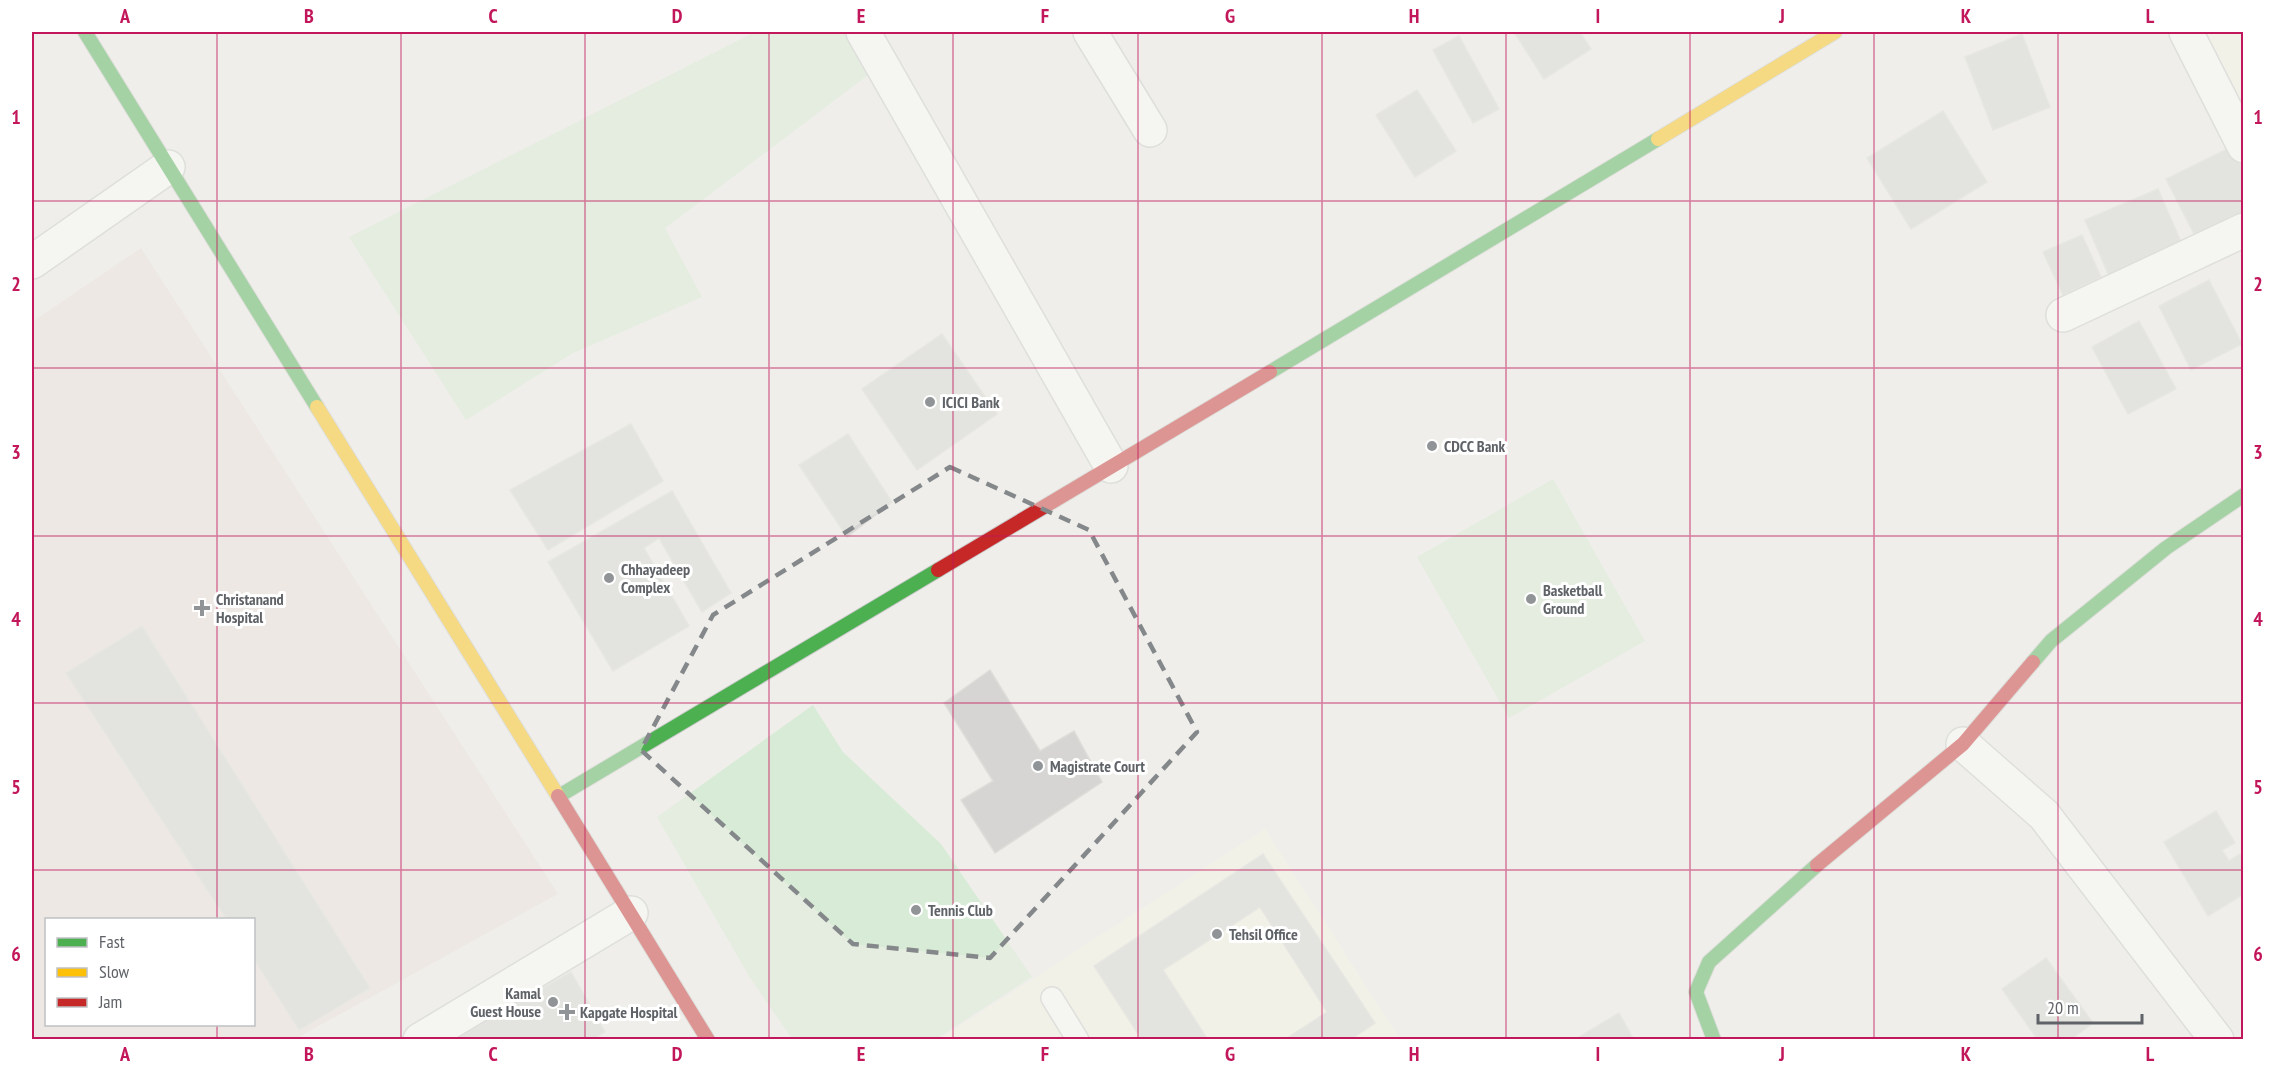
<svg xmlns="http://www.w3.org/2000/svg" width="2275" height="1071" font-family="'PT Sans Narrow',sans-serif">
<style>
.commercial{fill:#f7f3e4}
.medical{fill:#eae0de;fill-rule:evenodd}
.green{fill:#d8ebd6}
.building{fill:#d6d5d3;stroke:#deddd9;stroke-width:1.5}
.lines{fill:none;stroke-linecap:round;stroke-linejoin:round}
.lane-casing{stroke:#cbcccc;stroke-width:24}
.street-casing{stroke:#cbcccc;stroke-width:36}
.fast-casing{stroke:#cacacb;stroke-width:16}
.slow-casing{stroke:#cacacb;stroke-width:16}
.jam-casing{stroke:#cacacb;stroke-width:16}
.lane{stroke:#fdfcfc;stroke-width:21}
.street{stroke:#fdfcfc;stroke-width:33}
.fast{stroke:#4caf50;stroke-width:14}
.slow{stroke:#ffc107;stroke-width:14}
.jam{stroke:#c62828;stroke-width:14}
.marked{fill:none;stroke:#84888a;stroke-width:4.5;stroke-dasharray:12 8;stroke-linejoin:round}
.grid{fill:none;stroke:#c2185b;stroke-width:1.5;stroke-opacity:0.55}
.poi-dot{fill:#919496;stroke:#fff;stroke-width:2}
.labels{text-anchor:middle;stroke-width:6;stroke-linejoin:round;paint-order:stroke}
.poi-label{font-size:16px;font-weight:bold;fill:#5f6368;stroke:#fff;text-anchor:start}
.neatline{fill:none;stroke:#c2185b;stroke-width:2}
.grid-label{font-size:20px;text-anchor:middle;font-weight:bold;fill:#c2185b}
</style>
<rect width="100%" height="100%" fill="#efeeea"/>
<!-- commercial -->
<g class="commercial">
<path d="M2203,32H2243V118Z"/>
<path d="M1265,829L1400,1039L938,1040Z"/>
</g>
<!-- medical -->
<path class="medical" d="M141,248L558,894L295,1039L32,1040V322ZM46,920H254V1024H46Z"/>
<!-- green -->
<g class="green">
<path d="M755,32H851L872,72L665,228L702,297L573,353L466,420L349,237Z"/>
<path d="M1553,479L1645,641L1509,718L1417,557Z"/>
<path d="M813,705L843,752L941,844L1032,977L936,1039H792L749,976L657,817Z"/>
</g>
<!-- building -->
<g class="building">
<path d="M1514,32H1580L1591,49L1544,79Z"/>
<path d="M2022,34L2050,107L1993,130L1965,57Z"/>
<path d="M1459,36L1499,109L1473,123L1433,50Z"/>
<path d="M1417,90L1456,151L1415,177L1376,115Z"/>
<path d="M1943,111L1987,182L1911,229L1867,158Z"/>
<path d="M2231,147L2244,172V211L2195,236L2166,179Z"/>
<path d="M2158,189L2182,244L2109,276L2085,220Z"/>
<path d="M2082,235L2101,277L2063,295L2043,252Z"/>
<path d="M2209,280L2242,344L2191,370L2159,306Z"/>
<path d="M2139,321L2176,389L2128,414L2092,347Z"/>
<path d="M942,334L997,414L917,470L862,389Z"/>
<path d="M631,424L663,481L548,550L510,490Z"/>
<path d="M848,434L892,502L847,537L799,465Z"/>
<path d="M672,491L731,593L702,612L659,538L644,548L689,626L613,671L548,562Z"/>
<path d="M142,626L370,988L299,1030L254,959V920H227L66,673Z"/>
<path d="M990,670L1040,751L1074,731L1102,782L995,853L961,800L993,781L944,703Z"/>
<path d="M2216,811L2235,843L2222,850L2229,861L2240,854L2244,860V894L2208,916L2164,842Z"/>
<path d="M1263,854L1375,1023L1350,1040H1284L1327,1012L1260,907L1163,970L1208,1040H1142L1094,966Z"/>
<path d="M2046,958L2093,1023L2070,1040H2038L2002,989Z"/>
<path d="M571,972L605,1032L592,1040H450Z"/>
<path d="M1619,1013L1634,1040H1574Z"/>
</g>
<g class="lines">
<defs>
<path id="lane" d="M1052,998L1078,1040"/>
<g id="street">
<path d="M863,32L1111,466"/>
<path d="M1090,32L1150,130"/>
<path d="M2186,32L2244,146"/>
<path d="M32,262L168,167"/>
<path d="M2063,315L2244,230"/>
<path d="M1963,744L2044,815L2217,1040"/>
<path d="M420,1040L631,913"/>
</g>
<g id="fast">
<path d="M85,32L317,407"/>
<path d="M1270,372L1658,139"/>
<path d="M2033,662L2051,641L2166,548L2244,495"/>
<path d="M559,796L938,570"/>
<path d="M1714,1040L1696,992L1709,962L1817,865"/>
</g>
<g id="slow">
<path d="M1658,139L1835,32"/>
<path d="M317,407L558,796"/>
</g>
<g id="jam">
<path d="M938,570L1270,372"/>
<path d="M558,796L708,1040"/>
<path d="M1817,865L1963,744L2033,662"/>
</g>
</defs>
<!-- lane casing -->
<use href="#lane" class="lane-casing"/>
<!-- street casing -->
<use href="#street" class="street-casing"/>
<!-- fast casing -->
<use href="#fast" class="fast-casing"/>
<!-- slow casing -->
<use href="#slow" class="slow-casing"/>
<!-- jam casing -->
<use href="#jam" class="jam-casing"/>
<!-- lane -->
<use href="#lane" class="lane"/>
<!-- street -->
<use href="#street" class="street"/>
<!-- fast -->
<use href="#fast" class="fast"/>
<!-- slow -->
<use href="#slow" class="slow"/>
<!-- jam -->
<use href="#jam" class="jam"/>
</g>
<!-- marked area -->
<path d="M0 0H2275V1071H0ZM950,467L1089,530L1197,732L990,958L853,944L641,750L713,615Z" fill="#efeeea" fill-opacity=".55" fill-rule="evenodd"/>
<path class="marked" d="M950,467L1089,530L1197,732L990,958L853,944L641,750L713,615Z"/>
<!-- grid -->
<path class="grid" d="M217,32V920M401,32V1040M585,32V1040M769,32V1040M953,32V1040M1138,32V1040M1322,32V1040M1506,32V1040M1690,32V1040M1874,32V1040M2058,32V1040M32,201H2244M32,368H2244M32,536H2244M32,703H2244M32,870H2244M217,1024V1040"/>
<!-- markers -->
<g class="poi-dot">
<circle cx="930" cy="402" r="6"/>
<circle cx="1432" cy="446" r="6"/>
<circle cx="609" cy="578" r="6"/>
<circle cx="1531" cy="599" r="6"/>
<path d="M199 599h6v6h6v6h-6v6h-6v-6h-6v-6h6z"/>
<circle cx="1038" cy="766" r="6"/>
<circle cx="916" cy="910" r="6"/>
<circle cx="1217" cy="934" r="6"/>
<circle cx="553" cy="1002" r="6"/>
<path d="M564 1003h6v6h6v6h-6v6h-6v-6h-6v-6h6z"/>
</g>
<g class="labels">
<!-- poi labels -->
<g class="poi-label">
<text x="942" y="408">ICICI Bank</text>
<text x="1444" y="452">CDCC Bank</text>
<text x="621" y="575">Chhayadeep<tspan x="621" dy="18">Complex</tspan></text>
<text x="1543" y="596">Basketball<tspan x="1543" dy="18">Ground</tspan></text>
<text x="216" y="605">Christanand<tspan x="216" dy="18">Hospital</tspan></text>
<text x="1050" y="772">Magistrate Court</text>
<text x="928" y="916">Tennis Club</text>
<text x="1229" y="940">Tehsil Office</text>
<text x="541" y="999" text-anchor="end">Kamal<tspan x="541" dy="18">Guest House</tspan></text>
<text x="580" y="1018">Kapgate Hospital</text>
</g>
</g>
<!-- border -->
<rect width="2275" height="1071" fill="none" stroke="#ffffff" stroke-width="66"/>
<!-- legend -->
<rect x="45" y="918" width="210" height="108" fill="#ffffff" stroke="#bfc1c3" stroke-width="1.5"/>
<rect x="57" y="938" width="30" height="9" fill="#4caf50" stroke="#bfc1c3" stroke-width="1.5"/>
<text x="99" y="948" font-size="18" fill="#5f6368">Fast</text>
<rect x="57" y="968" width="30" height="9" fill="#ffc107" stroke="#bfc1c3" stroke-width="1.5"/>
<text x="99" y="978" font-size="18" fill="#5f6368">Slow</text>
<rect x="57" y="998" width="30" height="9" fill="#c62828" stroke="#bfc1c3" stroke-width="1.5"/>
<text x="99" y="1008" font-size="18" fill="#5f6368">Jam</text>
<!-- scale -->
<path d="M2038 1014v9h104v-9" fill="none" stroke="#5f6368" stroke-width="3"/>
<text x="2047" y="1014" font-size="18" fill="#5f6368" stroke="#ffffff" stroke-width="4.5" paint-order="stroke">20 m</text>
<rect x="33" y="33" width="2209" height="1005" class="neatline"/>
<g class="grid-label">
<text x="125" y="23">A</text>
<text x="309" y="23">B</text>
<text x="493" y="23">C</text>
<text x="677" y="23">D</text>
<text x="861" y="23">E</text>
<text x="1045" y="23">F</text>
<text x="1230" y="23">G</text>
<text x="1414" y="23">H</text>
<text x="1598" y="23">I</text>
<text x="1782" y="23">J</text>
<text x="1966" y="23">K</text>
<text x="2150" y="23">L</text>
<text x="16" y="124">1</text>
<text x="2258" y="124">1</text>
<text x="16" y="291">2</text>
<text x="2258" y="291">2</text>
<text x="16" y="459">3</text>
<text x="2258" y="459">3</text>
<text x="16" y="626">4</text>
<text x="2258" y="626">4</text>
<text x="16" y="794">5</text>
<text x="2258" y="794">5</text>
<text x="16" y="961">6</text>
<text x="2258" y="961">6</text>
<text x="125" y="1061">A</text>
<text x="309" y="1061">B</text>
<text x="493" y="1061">C</text>
<text x="677" y="1061">D</text>
<text x="861" y="1061">E</text>
<text x="1045" y="1061">F</text>
<text x="1230" y="1061">G</text>
<text x="1414" y="1061">H</text>
<text x="1598" y="1061">I</text>
<text x="1782" y="1061">J</text>
<text x="1966" y="1061">K</text>
<text x="2150" y="1061">L</text>
</g>
</svg>
